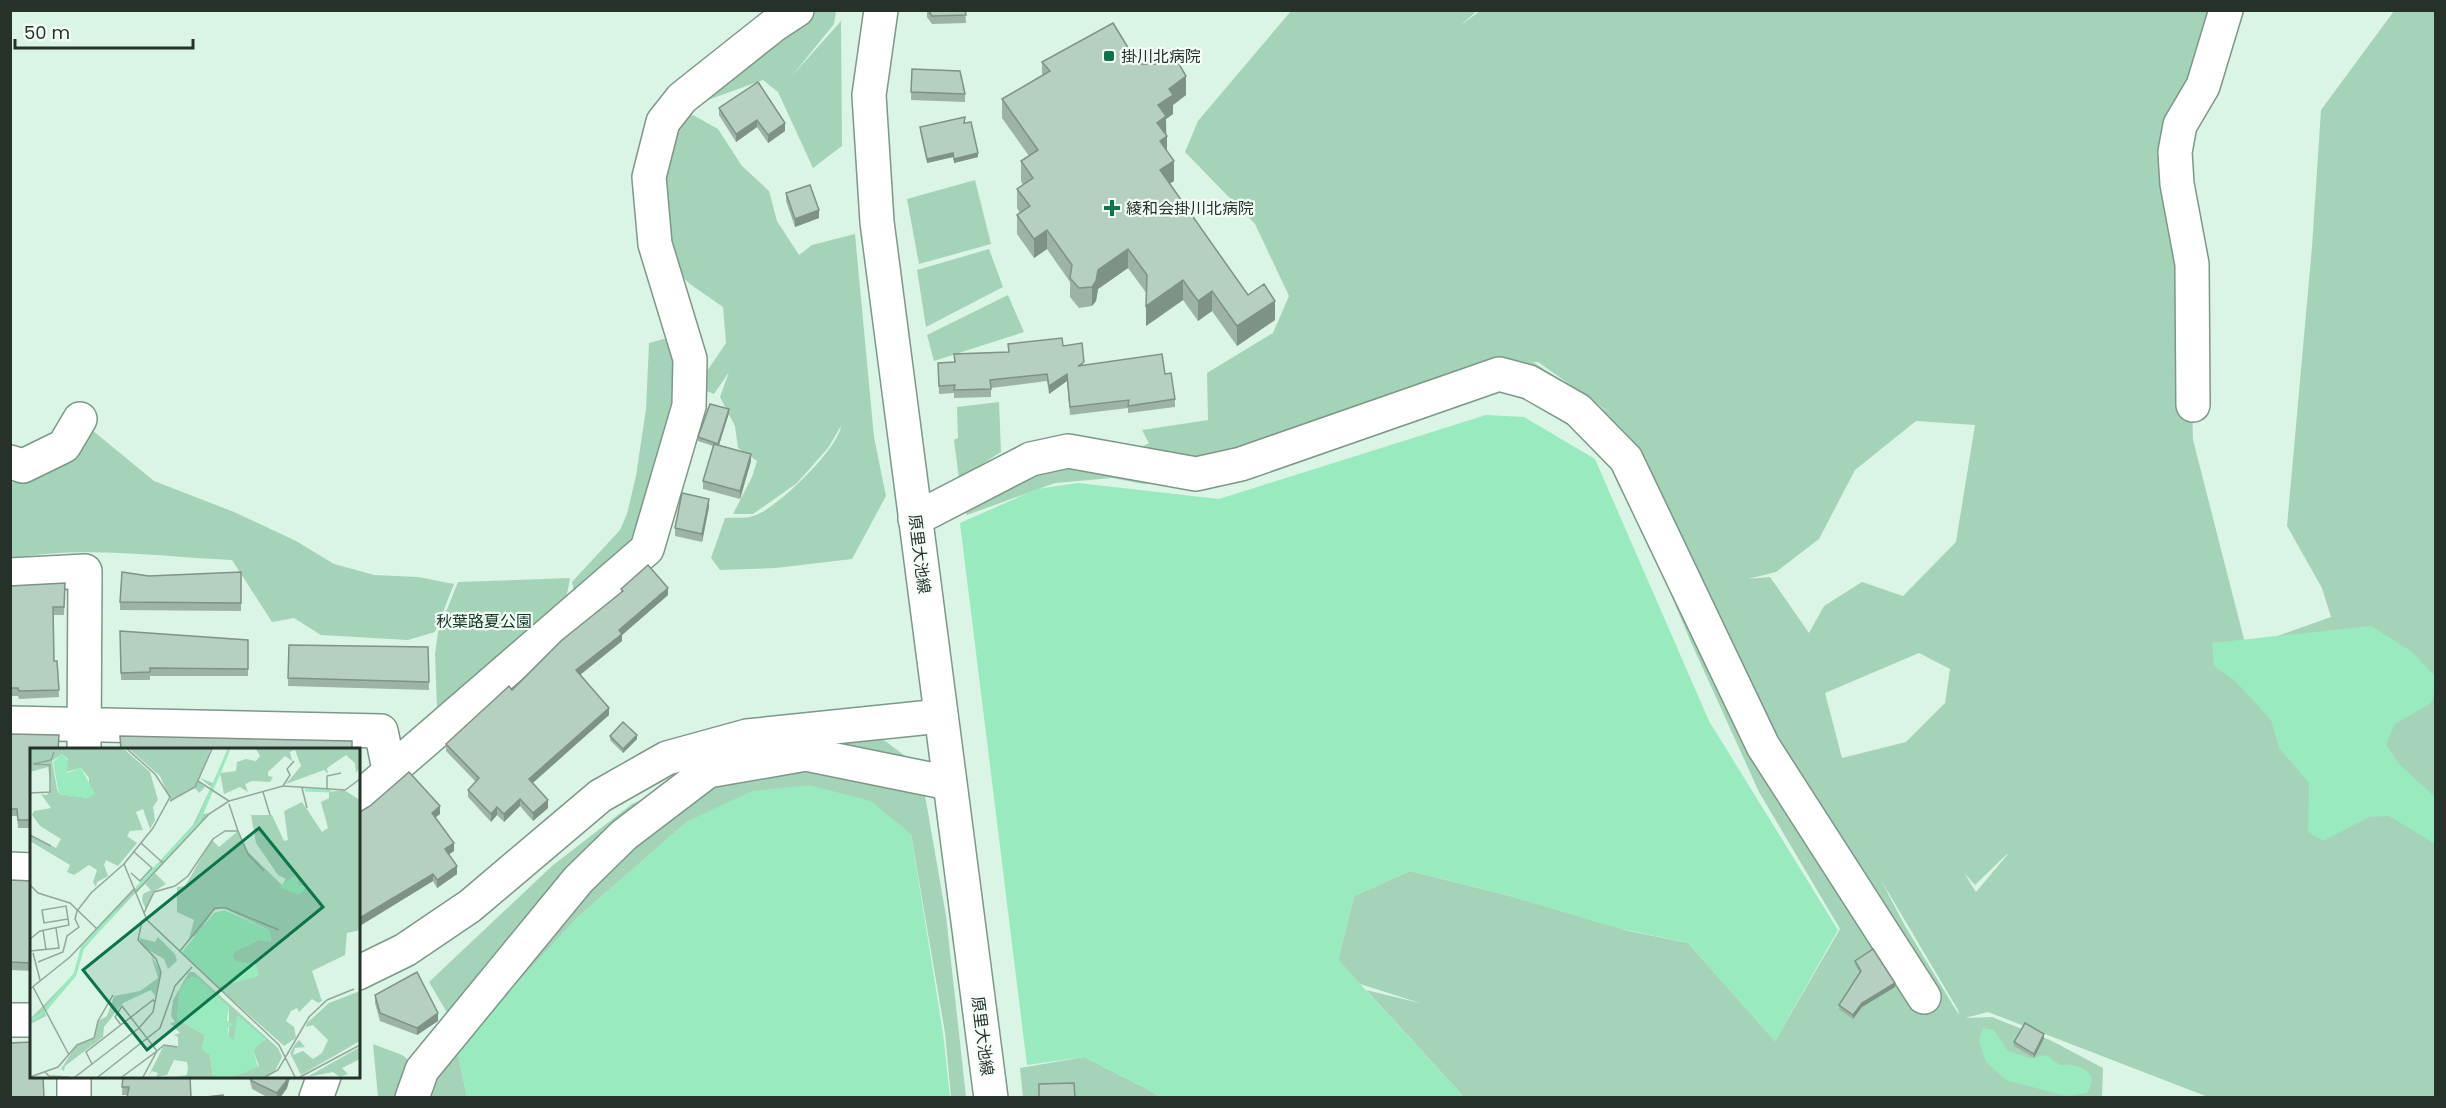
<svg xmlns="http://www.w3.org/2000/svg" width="2446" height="1108" font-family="Poppins,'Noto Sans JP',sans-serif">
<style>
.green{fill:#a4d3b8;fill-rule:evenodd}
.water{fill:#99eabe}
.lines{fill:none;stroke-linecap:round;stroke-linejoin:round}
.minor-casing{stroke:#7d9788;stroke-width:36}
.major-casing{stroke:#7d9788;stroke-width:36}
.minor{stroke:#fff;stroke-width:33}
.major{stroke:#fff;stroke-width:33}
.wall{fill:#9cb3a5}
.shaded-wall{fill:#7f9286}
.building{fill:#b5d0c0;stroke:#7f9286;stroke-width:1.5}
.poi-dot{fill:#0c734b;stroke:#f3fef7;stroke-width:2}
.labels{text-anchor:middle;stroke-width:4.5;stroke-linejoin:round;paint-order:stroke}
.poi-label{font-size:16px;fill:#26312a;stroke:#f3fef7;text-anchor:start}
.street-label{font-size:16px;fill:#26312a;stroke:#f3fef7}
.park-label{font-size:16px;fill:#143726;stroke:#f3fef7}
.inset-river{fill:none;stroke:#99eabe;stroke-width:3}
.inset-road{fill:none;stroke:#92a79a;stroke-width:1.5}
.view{fill:#0c734b;fill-opacity:0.15;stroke:#0c734b;stroke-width:3}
.inset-edge{fill:none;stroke:#26312a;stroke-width:3}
</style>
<rect width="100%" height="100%" fill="#daf5e5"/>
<!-- green -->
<g class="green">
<path d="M1481,10L2222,11L2184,118L2193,440L2246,647L2331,617L2322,588L2287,526L2312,247L2321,110L2394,11H2435V1097H2208L1988,1012L1965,1018L1992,1017L2050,1040L2103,1068L2102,1096L1464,1097L1366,990L1420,1003L1360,984L1338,960L1354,896L1410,871L1510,896L1629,931L1688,943L1775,1041L1840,929L1759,792L1690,640L1628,492L1598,438L1512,386L1207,481L1144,484L1112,478L1055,483L967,515L962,505L1061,464L1134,451L1149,443L1142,430L1208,420L1207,373L1273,333L1289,296L1255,224L1185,152L1198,121L1291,11H1477L1460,26ZM1533,362H1538L1613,415ZM1916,421L1975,425L1956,542L1903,596L1862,582L1824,606L1809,633L1770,577L1748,579L1776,572L1819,539L1855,470ZM1919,653L1950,669L1945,703L1906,742L1842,758L1825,693ZM2007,854H2008L1976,892L1964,873L1975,885ZM1881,880L1958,1010L1959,1015L1905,926Z"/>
<path d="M812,11H836L834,24L791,77L841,21L842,146L813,168L778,92L763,80L691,106Z"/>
<path d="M693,115L718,129L742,166L769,191L777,221L799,255L812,245L855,234L874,437L886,496L852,559L776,568L720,570L711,558L725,518C734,517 745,519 753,516C775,511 839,448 841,426L828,448L797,483L753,514H733L752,477L757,461L738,448L735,426L720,397L729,372L714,394L704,390L703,377L726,343L723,307L690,284L675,270L660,169L678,122Z"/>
<path d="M975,180L991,244L919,264L907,199Z"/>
<path d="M989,249L1003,287L926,327L917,270Z"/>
<path d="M1008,295L1024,332L934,361L927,335Z"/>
<path d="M678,335L686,361L642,544L576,602L572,582L620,530L627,514L636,476L646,409L649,343Z"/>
<path d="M999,402L1001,452L959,479L954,440L958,438L957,407Z"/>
<path d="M92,430L154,481L234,512L296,541L334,564L374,575L418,577L454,584L435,632L408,640L321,635L294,618L272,622L232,560C160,557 82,545 11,559V483L73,461Z"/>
<path d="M570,578L564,610L437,708L435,654L438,632L458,582Z"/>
<path d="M880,737L913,762L829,745Z"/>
<path d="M801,755L922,778L946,916L966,1097H951L945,1033L911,834L688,821L578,917L457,1049L467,1097H378L373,1044L402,1055L422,1070L455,1026L429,982L552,866L632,804L703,775Z"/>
<path d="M1084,1057L1155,1093L1158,1097H1023L1020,1068Z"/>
</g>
<!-- water -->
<g class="water">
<path d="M1486,415L1524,417L1595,459L1709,721L1838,930L1775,1041L1688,943L1613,927L1510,896L1410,871L1354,896L1338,960L1464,1097H1158L1155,1093L1084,1057L1027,1065L960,523L1037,489L1078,483L1219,499Z"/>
<path d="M2371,626L2411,651L2435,676V691L2431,703L2395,724L2386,744L2399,764L2435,797V844L2389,816L2369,817L2323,841L2308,832L2309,783L2279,748L2271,720L2234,680L2214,666L2212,643Z"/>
<path d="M809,785L871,801L911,834L943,1033L950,1097H467L457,1049L578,917L688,821L752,791Z"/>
<path d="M1983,1028L1994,1030L2008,1051L2030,1058L2046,1055L2060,1065C2078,1063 2102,1072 2087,1093L2066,1096L2006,1080L1986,1062L1979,1041Z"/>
</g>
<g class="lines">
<defs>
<g id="minor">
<path d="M2193,405L2192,264L2177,184L2175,152L2180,125L2203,86L2226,10"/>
<path d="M10,462L23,466L64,446L80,419"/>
<path d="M915,519L1031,459L1068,451L1196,474L1241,464L1499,374L1529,382L1578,410L1626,459L1763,746L1924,997"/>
<path d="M10,575L85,571L84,750"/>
<path d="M10,723L381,731L390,774"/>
<path d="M358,799L647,549L689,406L690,359L655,244L649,177L663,122L682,98L774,25L797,10"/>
<path d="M10,869L32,870"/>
<path d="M358,973L405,950L470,906L600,796L667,758L747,736L941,716"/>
<path d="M10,1020H32"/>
<path d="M74,1098V1076"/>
<path d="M316,1098L324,1076"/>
<path d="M412,1098L422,1070L578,880L624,835L708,771L806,754L949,783"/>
</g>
<path id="major" d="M881,10L869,95L877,222L991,1098"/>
</defs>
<!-- minor casing -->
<use href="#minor" class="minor-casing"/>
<!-- major casing -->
<use href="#major" class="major-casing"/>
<!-- minor -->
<use href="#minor" class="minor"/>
<!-- major -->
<use href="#major" class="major"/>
</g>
<!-- wall -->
<g class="wall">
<path d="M927,10H965L966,23L932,24L927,17Z"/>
<path d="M1042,62L1138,64L1186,95L1173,105V114L1166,119L1167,151L1174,181L1170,183L1248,295L1275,320L1237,346L1212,311L1198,321L1183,300L1146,326L1147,294L1128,268L1098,289L1096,301L1092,306L1079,308L1070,297V282L1047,249L1034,258L1017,234V215L1020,213L1017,208V189L1023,185L1021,181V161L1029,156L1002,118V99L1042,75Z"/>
<path d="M912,69L965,94V102L911,100Z"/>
<path d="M758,82L785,131L768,143L757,127L736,142L719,115V108Z"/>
<path d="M965,123L978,157L954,163L953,157L927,163L920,131V127Z"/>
<path d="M786,193L819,218L795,227L786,201Z"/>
<path d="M1008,344L1063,346L1084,365L1165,374L1175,399V407L1128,413V408L1070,415L1067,381L1049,394L1047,381L991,388V397L954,398V393L939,394L938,363L954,362V354L1008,352Z"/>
<path d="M729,413L719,445L751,461L740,499L703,489V481L713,446L698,441V437Z"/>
<path d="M709,507L702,542L675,536V528Z"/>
<path d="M241,572V611L120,610V602L149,576Z"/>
<path d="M65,583L64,615H53L54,661H57L59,697L19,699L18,696H10V586Z"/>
<path d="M621,589L668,595L622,635V641L580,675L609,715L533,783L548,808L533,821L520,806L504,822L497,815L491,822L468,797V790L476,782L446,751V744L512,690L621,593Z"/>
<path d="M120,631L248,640V676H150V680H121Z"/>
<path d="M289,645L428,647L429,690L288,686Z"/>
<path d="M10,734L32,750V828H18L17,816H10Z"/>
<path d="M610,736L637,739L623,753L610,740Z"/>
<path d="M358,813L440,814L436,817L454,851L449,854L457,874L437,888L433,881L358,927Z"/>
<path d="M10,880L32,881V971L10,970Z"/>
<path d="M1855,961L1895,987L1862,1007L1853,1019L1839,1009V1005L1860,973L1855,965Z"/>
<path d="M375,995L438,1021L417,1035L380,1021L375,1003Z"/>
<path d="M2044,1038L2034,1058L2014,1046V1042Z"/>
<path d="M123,1077H190L128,1095H122Z"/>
<path d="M249,1077H290L287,1088L280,1098H269L252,1089Z"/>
</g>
<!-- shaded-wall -->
<g class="shaded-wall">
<path d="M1186,76V95L1173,105V114L1166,119V136L1157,123L1158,105L1169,89Z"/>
<path d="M757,120V127L736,142V134Z"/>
<path d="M785,123V131L768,143V135Z"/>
<path d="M1167,136V156L1160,141Z"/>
<path d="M953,153V157L927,163V159Z"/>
<path d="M978,153V157L954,163V159Z"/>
<path d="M1174,161V181L1160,190V170Z"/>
<path d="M819,210V218L795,227V219Z"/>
<path d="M1047,230V249L1034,258V239Z"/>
<path d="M1128,249V268L1098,289L1096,301L1092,306V287L1098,270Z"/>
<path d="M1183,280V300L1146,326V306Z"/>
<path d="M1212,291V311L1198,321V301Z"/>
<path d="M1275,301V320L1237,346V326Z"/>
<path d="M1067,374V381L1049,394V386Z"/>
<path d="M729,409V413L718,448V444Z"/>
<path d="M751,454V461L740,499V491Z"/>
<path d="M709,499V507L702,542V534Z"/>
<path d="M668,588V595L622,635V641L576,678V670L619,630Z"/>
<path d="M609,708V715L529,786V779Z"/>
<path d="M637,735V739L623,753V749Z"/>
<path d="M520,799V806L504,822V814Z"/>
<path d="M548,800V808L533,821V813Z"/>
<path d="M440,806V814L432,820V813Z"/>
<path d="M497,807V815L491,822V814Z"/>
<path d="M454,843V851L445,857V849Z"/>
<path d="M457,866V874L437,888V880Z"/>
<path d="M433,874V881L358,927V919Z"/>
<path d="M1895,983V987L1862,1007L1853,1019V1015L1862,1003Z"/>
<path d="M438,1013V1021L417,1035V1028Z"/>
<path d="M2044,1034V1038L2034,1058V1054Z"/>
<path d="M288,1077H290L287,1088L280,1098H277V1093Z"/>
</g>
<!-- building -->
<g class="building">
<path d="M928,10H965L966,15L932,16Z"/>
<path d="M1113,23L1138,64H1179L1186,76L1169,89L1173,95L1158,105L1166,116L1157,123L1167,136L1160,141L1174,161L1160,170L1248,295L1264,284L1275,301L1237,326L1212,291L1198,301L1183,280L1146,306L1147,275L1128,249L1098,270L1096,281L1092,287L1079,288L1070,278L1072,265L1047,230L1034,239L1017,215L1030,206L1017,189L1033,178L1021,161L1038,150L1002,99L1050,71L1042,62Z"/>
<path d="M912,69L960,71L965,94L911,92Z"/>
<path d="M758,82L785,123L768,135L757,120L736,134L719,108Z"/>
<path d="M965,117L964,123L971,122L978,153L954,159L953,153L927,159L920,127Z"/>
<path d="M810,185L819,210L795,219L786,193Z"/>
<path d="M1062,338L1063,346L1082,343L1084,362L1078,366L1162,354L1165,374L1171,373L1175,399L1128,406L1129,400L1070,407L1067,374L1049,386L1047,374L990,380L991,389L954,390L955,385L939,386L938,363L955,362L954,354L1009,352L1008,344Z"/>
<path d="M710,404L729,409L718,444L698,437Z"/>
<path d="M714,444L751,454L740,491L703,481Z"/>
<path d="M682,493L709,499L702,534L675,528Z"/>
<path d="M648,565L668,588L619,630L622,634L576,670L609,708L529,779L548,800L533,813L520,799L504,814L497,807L491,814L468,790L479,778L446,744L509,686L512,690L562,640L623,591L621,589Z"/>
<path d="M122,572L149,576L241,572V603L120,602Z"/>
<path d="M65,583L64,607H53L54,661H57L59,690L19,691L18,688H10V586Z"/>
<path d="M120,631L248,640V669L150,668V672L121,673Z"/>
<path d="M289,645L428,647L429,682L288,678Z"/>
<path d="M623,722L637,735L623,749L610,736Z"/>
<path d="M10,734L59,735L58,750H32V820H18L17,809H10Z"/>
<path d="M120,736L352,741V750H121Z"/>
<path d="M409,772L440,806L432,813L454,843L445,849L457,866L437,880L433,874L358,919V813L370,806Z"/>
<path d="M10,880L32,881V963L10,962Z"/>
<path d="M1873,949L1895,983L1862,1003L1853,1015L1839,1005L1861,971L1855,961Z"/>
<path d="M417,972L438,1013L417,1028L380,1013L375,995Z"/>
<path d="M2025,1023L2044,1034L2034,1054L2014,1042Z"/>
<path d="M32,1042V1077H43L44,1098H10V1043Z"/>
<path d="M123,1077H190L191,1098H127L129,1087H122Z"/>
<path d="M251,1077H288L287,1080L277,1093L252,1081Z"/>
<path d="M1074,1083L1075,1098H1039V1084Z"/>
<path d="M223,1095V1098H196Z"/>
</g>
<!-- markers -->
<g class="poi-dot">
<rect x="1103" y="50" width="12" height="12" rx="3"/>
<path d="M1109 199h6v6h6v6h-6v6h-6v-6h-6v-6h6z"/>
</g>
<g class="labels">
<!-- poi labels -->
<g class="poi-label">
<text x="1121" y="62">掛川北病院</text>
<text x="1126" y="214">綾和会掛川北病院</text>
</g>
<!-- street labels -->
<g class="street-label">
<text transform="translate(920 554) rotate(83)" y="6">原里大池線</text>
<text transform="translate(983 1036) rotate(83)" y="6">原里大池線</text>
</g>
<!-- park labels -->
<g class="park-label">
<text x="484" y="627">秋葉路夏公園</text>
</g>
</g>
<!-- overview -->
<g transform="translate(30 748)">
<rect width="330" height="330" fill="#daf5e5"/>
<path d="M0,1H94L120,24L128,52L123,59L125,72L120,81L113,61L106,64L113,82L100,83L97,88L107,95L88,118L76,112L74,117L78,128L67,134L66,139L63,134L67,122L59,117L44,127L37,124L40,117L0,93V87L26,100L31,91L10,78L2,67L4,63L21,60L11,46L17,47L21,40L18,19L0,24ZM32,6L38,11L36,24L51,20L59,30L58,50L29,46L27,41L22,13ZM99,1H181L168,33L175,39L169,45L165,40L140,52L130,28ZM198,1L191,25L206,23L207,14L216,11L226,13L230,8L226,1H330V19L326,25L325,15L316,7L297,20L298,26L294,22L256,36L271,18L265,2L260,4L262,13L255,8L238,24V28L243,29L240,34L222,33L215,36L218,44L210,39L194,46L190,25L173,66L180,65L65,188L52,203L46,228L15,264L16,268L0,276V271L44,226L51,199L163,77L181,39L170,30L183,35ZM314,42L330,52V182L317,185L315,207L282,223L292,253L288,255L282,251L269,264L267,260L261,263L256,273L264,279L266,290L254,298L188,239L211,231L202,208L205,203L229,192L241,193L239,182L193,160L184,162L168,186L159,191L164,172L147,164V139L155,138L182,92L189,99L208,83L217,103L252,137L256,131L248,127L226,95L221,67H242L254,93L258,92L254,63L272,54L292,84L298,80L291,54L299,50V44ZM125,125L136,136L123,144L116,162L112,152L113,146L121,142L115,136ZM128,189L145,206L147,213L138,221L134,211L113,199L109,190L125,194ZM121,207L131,224L125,248L121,242L93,255L74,279L73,289L35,318L34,323L31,321L46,298L64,290L68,273L77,268L84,248L110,243L128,230ZM159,224H164L248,300L252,309L245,323L235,329H202L229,318L223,302L235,291L208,268L204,293L199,289V259L162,229L150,241L147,271L175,287L172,301L180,307L183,329H146L157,327L158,319L157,314L144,312L137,327L126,329L128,325L122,323L118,329L134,297L148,298V289L144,287L150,285L140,275L145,274L141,268L143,252ZM330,243V293L271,327L260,305L265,296L269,292L275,299L265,300L263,307L273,303L283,311L292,305L298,292L283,277L276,279L277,275L299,255ZM330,299V311L312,320L318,326L310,329L303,324L277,329Z" fill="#a4d3b8" fill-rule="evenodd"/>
<path d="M32,6L38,12L37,25L51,20L65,46L58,50L29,46L23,14ZM264,128L268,129V137L278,138L269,147L249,139ZM194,162L239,182L241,194L229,192L205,203L202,208L205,213L226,216L229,228L189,239L152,204L184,165ZM167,229L199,259L197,272L203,277L198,280L199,289L204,292L207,267L236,291L223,302L228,319L202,329H183L180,307L172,301L175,287L147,271L150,241L157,231Z" fill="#99eabe"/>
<path class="inset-river" d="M275,42L301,43M133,112L168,75L199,1M107,140L130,115M0,273L12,266L45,226L53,199L87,162"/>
<path class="inset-road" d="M97,1L125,26L140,49L123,80L94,116L117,172L249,297L265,329M168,33L199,53M253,38L260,27L257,21L264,13M272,40L277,60M297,41V28L311,25M233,44L240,67M0,45L20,44V17L3,16L21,12L24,4M140,53L165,39L182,1M208,83L218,106L234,123M0,87L21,98M111,95L133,115M101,125L110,133L122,120L103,103M0,137L8,145L40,155L67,181M106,144L179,66L199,53L253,38L315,42L330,31M114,165L124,144L145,138L158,128L183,91L195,83H208L199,56M13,182L16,202M0,191L10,183L39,177L36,158L12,162L14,175L38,171M0,203L29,200L26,180M150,203L185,160H196L249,182M3,205L10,232M8,214L33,204L37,188L49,179L45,171L47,163L61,145L94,116M3,239L39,307M0,241L40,209L104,141M91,277L85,269L92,258L127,303L92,329M62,316L56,304L123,252L125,254M15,324L19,328L39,329M0,329L28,319L47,297L64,290L68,273L83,247M45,329L109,280L123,264L131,224L126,211L108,192L112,173L116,171M68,329L130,280L145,238L162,219M113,329L127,303L134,297L147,299M235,329L248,322L279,269L297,252L324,241M270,329L330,297"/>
<path class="view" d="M229,80L293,159L117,302L53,222Z"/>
<rect width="330" height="330" class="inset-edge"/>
</g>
<!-- border -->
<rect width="2446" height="1108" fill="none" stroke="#26312a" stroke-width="24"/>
<!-- scale -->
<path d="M15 39v9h178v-9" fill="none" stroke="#26312a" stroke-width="3"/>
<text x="24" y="39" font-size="18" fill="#26312a" stroke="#f3fef7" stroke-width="4.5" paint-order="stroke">50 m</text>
</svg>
